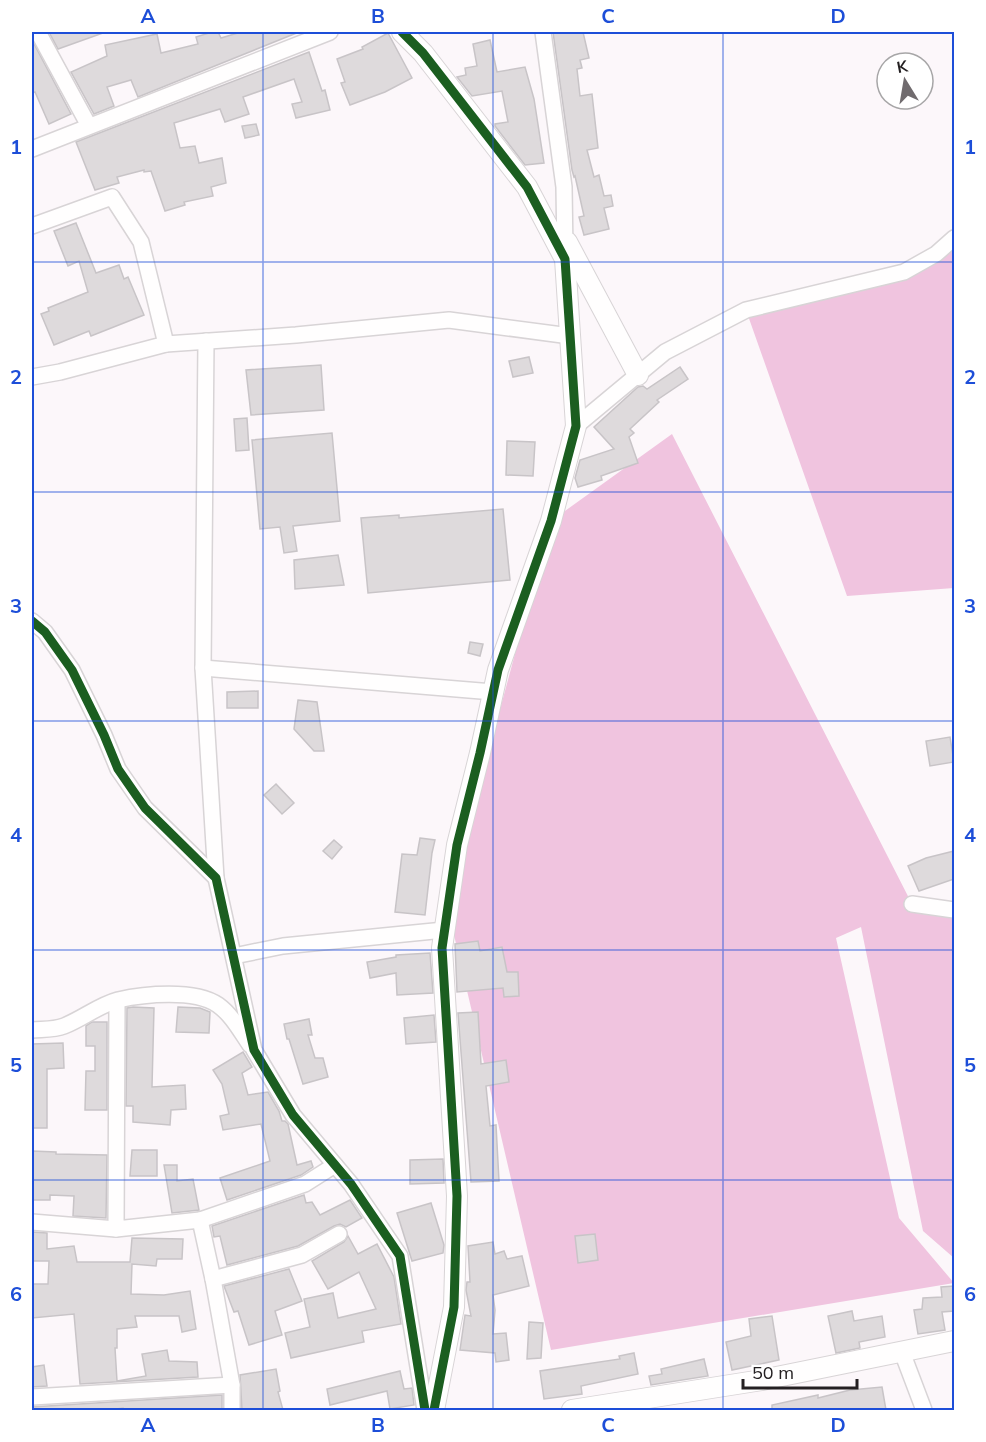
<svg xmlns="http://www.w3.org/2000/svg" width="986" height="1442" font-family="Mulish,sans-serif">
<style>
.forest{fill:#f0c4df}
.building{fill:#dedadc;stroke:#c8c4c7;stroke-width:1.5}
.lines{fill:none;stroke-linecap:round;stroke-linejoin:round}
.minor-casing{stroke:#d8d4d6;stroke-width:18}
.tertiary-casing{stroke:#d8d4d6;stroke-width:22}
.minor{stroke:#fffefe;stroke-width:15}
.tertiary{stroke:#fffefe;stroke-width:20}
.cycleway-casing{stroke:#fff;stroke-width:13}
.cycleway{stroke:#1b5e20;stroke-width:9}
.grid{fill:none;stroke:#1d4ed8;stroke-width:1.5;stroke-opacity:0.55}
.neatline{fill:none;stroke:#1d4ed8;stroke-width:2}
.grid-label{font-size:20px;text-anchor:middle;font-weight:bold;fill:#1d4ed8}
</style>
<rect width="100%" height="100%" fill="#fcf7fa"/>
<!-- forest -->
<g class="forest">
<path d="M954,238V588L847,596L746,310L936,254Z"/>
<path d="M672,434L912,904L954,910V1258L923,1231L861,927L836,938L899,1218L954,1283L551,1350L447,905L551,521Z"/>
</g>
<!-- building -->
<g class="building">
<path d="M49,32H103V33L58,49Z"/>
<path d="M212,32H218L221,38L241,32H299L138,97L131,80L107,87L114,106L94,114L71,72L107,56L105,45L157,34L161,53L198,44L196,37Z"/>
<path d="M553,32H583L589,58L580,60L582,68L577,69L580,96L592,94L598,148L587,150L594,177L599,175L604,196L611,195L613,206L604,208L609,229L584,235L579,217L584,216L575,176L574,177L572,170Z"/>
<path d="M388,33L412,78L385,92L350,105L341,83L345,82L337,59L363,49L362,47Z"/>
<path d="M32,40L71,114L49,124L35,92L32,93Z"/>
<path d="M490,40L497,72L525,67L534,99L544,163L525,165L495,126V124L508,122L502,91L472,96L457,77L466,75L465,68L477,66L473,44Z"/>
<path d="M309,52L322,91L325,90L330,110L296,118L292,104L302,102L294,79L243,97L249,114L225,122L220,109L174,123L180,148L195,146L199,163L222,158L226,183L211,187L213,196L184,202L185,205L165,211L151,171L144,172V170L117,177L119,183L95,190L76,142Z"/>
<path d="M256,124L259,135L245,138L242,126Z"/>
<path d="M76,223L96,273L119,265L124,279L128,277L144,315L91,336L89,331L54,345L41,314L49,311L48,308L88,292L79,261L68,266L54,231Z"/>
<path d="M529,357L533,373L513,377L509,361Z"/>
<path d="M321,365L324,410L251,415L246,370Z"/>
<path d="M680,367L688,379L657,400L659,402L630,429L634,433L629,437L638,463L601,476L602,480L578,487L575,478L580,460L614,449L594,427L638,387L643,386L647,389Z"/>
<path d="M247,418L249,450L236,451L234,419Z"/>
<path d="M332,433L340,521L293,526L297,551L284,553L280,527L260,529L252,440Z"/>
<path d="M507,441L535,442L533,476L506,475Z"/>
<path d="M503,509L510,580L368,593L361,518L399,515V518Z"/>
<path d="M338,555L344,585L295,589L294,560Z"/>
<path d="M470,642L483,644L480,656L468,653Z"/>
<path d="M258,691V708H227V692Z"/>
<path d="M298,700L317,702L324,751H314L294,729Z"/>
<path d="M950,737L954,762L930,766L926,741Z"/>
<path d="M276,784L294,803L282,814L264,795Z"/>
<path d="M420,838L435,840L432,853L425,915L395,912L402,854L417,855Z"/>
<path d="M334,840L342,847L332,859L323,851Z"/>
<path d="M954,851V879L919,891L908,866L926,858Z"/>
<path d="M478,941L480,951L502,947L507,972H518L519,996L504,997L503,988L457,992L455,944Z"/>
<path d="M430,953L433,993L397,995L396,973L370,978L367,962L396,957V955Z"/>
<path d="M133,1007L154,1008L152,1087L185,1085L186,1109L171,1110L170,1125L133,1122V1106H126L127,1008Z"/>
<path d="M178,1007L200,1008L210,1012L209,1033L176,1032Z"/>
<path d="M478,1012L481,1064L506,1060L509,1082L486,1086L490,1126L496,1125L499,1181L471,1182L458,1013Z"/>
<path d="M434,1015L436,1042L406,1044L404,1018Z"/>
<path d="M309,1019L312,1035H308L315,1058H323L328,1077L303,1084L289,1039H287L284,1024Z"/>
<path d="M92,1022H107V1110H85L86,1071H95V1046H86V1026Z"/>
<path d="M63,1043L64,1068L47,1069V1128H32V1044Z"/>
<path d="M243,1052L252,1067L242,1073L248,1095L268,1092L279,1111L282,1121H285L288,1124L297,1165L311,1161L313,1167L301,1175L227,1200L220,1178L270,1161L261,1124L223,1130L220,1116L229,1114L222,1084L213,1070Z"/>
<path d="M132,1150H157V1176H130Z"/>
<path d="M32,1151L56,1152V1154L107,1155L106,1218L73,1216L74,1196L50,1195V1200H32Z"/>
<path d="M443,1159L444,1183L410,1184V1160Z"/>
<path d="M164,1165H177V1181L193,1179L199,1210L172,1213Z"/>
<path d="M304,1195L306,1203L312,1202L320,1215L350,1200L362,1218L346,1227L340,1224L334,1226L298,1246L227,1265L220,1236L214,1237L212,1226Z"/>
<path d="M431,1203L444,1245L443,1253L412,1261L397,1213Z"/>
<path d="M32,1232L47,1233V1249L74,1246L77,1262H130L132,1238L183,1239L182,1259H157L156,1266L132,1264L131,1294L164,1295L190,1291L196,1329L182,1332L179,1316H135L137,1327L117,1329V1348H115L117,1381L146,1376L142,1354L167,1350L169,1361L197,1362L198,1377L80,1384L74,1314L32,1318V1284H48L49,1261H32Z"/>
<path d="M595,1234L598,1260L578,1263L575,1236Z"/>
<path d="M348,1236L358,1254L377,1244L394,1277L401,1324L362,1331L364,1342L291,1358L285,1333L310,1327L304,1299L333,1293L338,1318L376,1309L359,1272L328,1289L312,1261L344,1242Z"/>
<path d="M493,1242L495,1254L504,1251L507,1259L522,1256L529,1286L493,1295L495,1310L493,1334L506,1333L509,1360L496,1362L495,1353L460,1350L465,1315L471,1316L466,1290L467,1282H470L468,1246Z"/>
<path d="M289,1269L302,1301L275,1311L282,1335L249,1345L238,1311L234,1312L224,1286Z"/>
<path d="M954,1286V1311L942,1312L945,1330L918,1334L914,1310L922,1309L923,1298L942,1297L941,1287Z"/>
<path d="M852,1311L854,1321L882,1316L885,1337L859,1342L860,1348L836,1353L828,1316Z"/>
<path d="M772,1316L779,1360L732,1370L726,1342L751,1336L749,1319Z"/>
<path d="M529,1322L543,1323L541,1358L527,1359Z"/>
<path d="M634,1353L638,1374L581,1386L582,1394L544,1399L540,1371L620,1359L619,1356Z"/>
<path d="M704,1359L708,1376L651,1385L649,1376L662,1374L661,1369Z"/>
<path d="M44,1365L47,1386L32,1387V1367Z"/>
<path d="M276,1369L280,1391L278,1392L283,1410H242L240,1375Z"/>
<path d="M400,1371L404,1389L412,1388L414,1405L390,1409L387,1391L330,1405L327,1389Z"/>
<path d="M882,1387L886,1410H772V1405L818,1395V1398L850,1390Z"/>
<path d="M222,1395V1410H123V1408L108,1410H32V1407Z"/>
</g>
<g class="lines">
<defs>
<g id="minor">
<path d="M38,32L89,126"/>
<path d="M543,32L564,187L565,253"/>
<path d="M32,149L330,32"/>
<path d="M32,226L112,197L141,242L166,344L60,372L32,377"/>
<path d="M206,341L203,668L216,878"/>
<path d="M166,344L296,335L449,320L570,336"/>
<path d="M576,426L665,352L746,310L904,272L936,254L954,238"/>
<path d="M32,621L45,632L72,670L104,735L118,769L145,808L216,878L254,1050L293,1115L351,1184L400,1256L425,1410"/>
<path d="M203,668L493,692"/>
<path d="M912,904L954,910"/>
<path d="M234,956L283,946L444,930"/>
<path d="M117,1001L116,1229L200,1220L213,1279L232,1385V1410"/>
<path d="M32,1030C42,1029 54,1030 64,1026C82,1019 99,1005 118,1000C144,994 195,989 218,1005C232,1015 241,1032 250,1045"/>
<path d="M200,1220L305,1184L335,1165"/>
<path d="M32,1222L116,1229"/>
<path d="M213,1279L302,1255L339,1234"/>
<path d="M902,1352L924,1410"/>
<path d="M32,1397L232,1385"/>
</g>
<g id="tertiary">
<path d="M402,32L423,53L527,187L565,259L576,426L551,521L498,670L480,753L457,845L442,948L457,1196L454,1307L434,1410"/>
<path d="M567,242L638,375"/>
<path d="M572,1410L762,1380L954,1341"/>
</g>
</defs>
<!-- minor casing -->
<use href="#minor" class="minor-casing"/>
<!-- tertiary casing -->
<use href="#tertiary" class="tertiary-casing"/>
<!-- minor -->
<use href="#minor" class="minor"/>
<!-- tertiary -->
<use href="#tertiary" class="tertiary"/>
<defs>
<g id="cycleway">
<path d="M402,32L423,53L527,187L565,259L576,426L551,521L498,670L480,753L457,845L442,948L457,1196L454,1307L434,1410"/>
<path d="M32,621L45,632L72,670L104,735L118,769L145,808L216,878L254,1050L293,1115L351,1184L400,1256L425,1410"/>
</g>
</defs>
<!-- cycleway casing -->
<use href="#cycleway" class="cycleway-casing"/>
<!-- cycleway -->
<use href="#cycleway" class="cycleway"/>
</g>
<!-- grid -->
<path class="grid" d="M263,32V1410M493,32V1410M723,32V1410M32,262H954M32,492H954M32,721H954M32,950H954M32,1180H954"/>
<!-- border -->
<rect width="986" height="1442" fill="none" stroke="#ffffff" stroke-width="66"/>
<!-- north arrow -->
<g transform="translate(905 81) rotate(349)"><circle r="28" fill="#ffffff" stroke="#a7a6a7" stroke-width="1.5"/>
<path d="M0-4.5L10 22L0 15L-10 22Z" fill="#706b6e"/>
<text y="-9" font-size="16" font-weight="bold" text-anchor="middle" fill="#242022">K</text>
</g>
<!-- scale -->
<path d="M743 1379v9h114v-9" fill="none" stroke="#242022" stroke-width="3"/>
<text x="752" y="1379" font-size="18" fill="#242022" stroke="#ffffff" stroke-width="4.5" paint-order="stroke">50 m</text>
<rect x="33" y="33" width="920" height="1376" class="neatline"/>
<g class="grid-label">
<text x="148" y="23">A</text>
<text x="378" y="23">B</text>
<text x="608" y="23">C</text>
<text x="838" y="23">D</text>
<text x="16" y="154">1</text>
<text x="970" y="154">1</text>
<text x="16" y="384">2</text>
<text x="970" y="384">2</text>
<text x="16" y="613">3</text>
<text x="970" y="613">3</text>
<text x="16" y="842">4</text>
<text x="970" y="842">4</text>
<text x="16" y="1072">5</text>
<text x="970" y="1072">5</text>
<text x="16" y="1301">6</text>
<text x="970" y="1301">6</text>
<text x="148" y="1432">A</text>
<text x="378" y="1432">B</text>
<text x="608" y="1432">C</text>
<text x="838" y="1432">D</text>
</g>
</svg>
